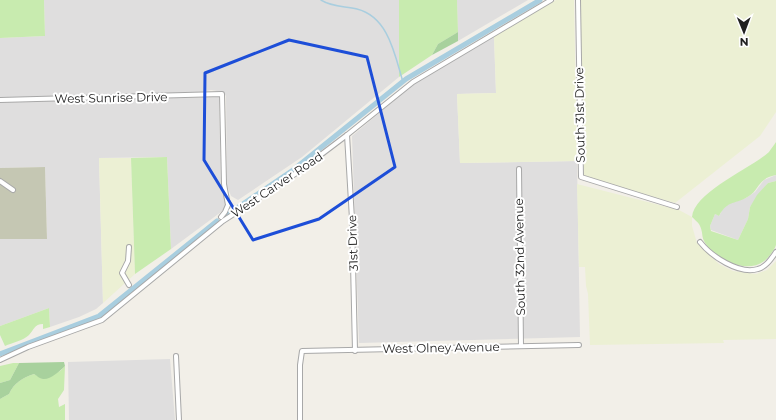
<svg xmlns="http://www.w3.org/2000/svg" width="776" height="420" font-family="Montserrat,sans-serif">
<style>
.residential{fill:#dfdede}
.construction{fill:#c5c7b3}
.farmland{fill:#ecf0d4}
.grass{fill:#c8ebaf}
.forest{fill:#a8d19d}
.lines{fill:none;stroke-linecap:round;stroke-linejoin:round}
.stream{stroke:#a9cedf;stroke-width:1.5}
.canal{stroke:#a9cedf;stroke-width:5}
.street-casing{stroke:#a8a8a8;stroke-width:6}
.street{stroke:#fff;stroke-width:4}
.marked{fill:none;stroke:#1d4ed8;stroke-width:3;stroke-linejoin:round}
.labels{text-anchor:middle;stroke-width:4;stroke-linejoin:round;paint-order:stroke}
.street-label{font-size:12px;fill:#212121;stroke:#fff}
</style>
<rect width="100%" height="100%" fill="#f2efe8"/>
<!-- residential -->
<g class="residential">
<path d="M44,0H399V77L302,157L238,200L231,196L227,186L226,96L223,92L211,90L192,94L0,98V38L45,36Z"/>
<path d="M457,0H528L458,41Z"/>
<path d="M494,36L496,93L457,94L460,163L577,161L580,337L359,343L352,136L411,86Z"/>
<path d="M219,97L221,185L226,205L225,209L171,249L167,157L99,158L103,303L96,309L79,317L50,327L49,308L0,326V239H47L45,167L0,168V102Z"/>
<path d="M776,175V181L768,183L750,207L748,219L738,240L711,230L710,226L715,214L719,216L724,207L732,202L746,198L755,192L764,180Z"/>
<path d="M170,359L175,420H69L68,362Z"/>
</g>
<!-- construction -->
<path class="construction" d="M45,167L47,239H0V168Z"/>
<!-- farmland -->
<g class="farmland">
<path d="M556,0H574L577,161L460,163L457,94L496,93L494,36Z"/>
<path d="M580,0H776V112L760,136L675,203L584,177Z"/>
<path d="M99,158H131L135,274L103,303Z"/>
<path d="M577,184L679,210L692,217V226L697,243L719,264L733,271L756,274L767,270L776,261V339L723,340L724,343L590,345L588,294L586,286L585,267H579Z"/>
</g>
<!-- grass -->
<g class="grass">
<path d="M0,0H44L45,36L0,38Z"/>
<path d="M399,0H457L458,32L438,44L432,55L399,77Z"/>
<path d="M776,142V175C772,176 767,177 764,180C758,184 756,192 749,196C736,205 728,199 719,216L715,214L710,226L711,231L738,240L748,219L750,207L757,195L768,183L776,181C776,199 776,229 776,245C775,249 772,252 770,255C755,276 723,264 709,248C700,238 704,235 700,226C699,223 694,219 692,217C694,192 750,169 769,152C771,149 774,145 776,142Z"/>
<path d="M167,157L171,249L135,274L131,158Z"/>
<path d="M49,308L50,327L43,329V324C34,324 34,330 29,335C24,340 12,343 5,346L0,335V326Z"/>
<path d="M13,363H19L10,380L0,383V366Z"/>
<path d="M65,366L64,390L58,399L59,407L65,404V420H0V399L9,394C14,383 22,378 34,374L43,379L60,371Z"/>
</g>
<!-- forest -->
<g class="forest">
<path d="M458,32V41L432,55L438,44Z"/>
<path d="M64,362L65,366C60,371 50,380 43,379C40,379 36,375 34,374C22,378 14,383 9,394L0,399V383L10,380L19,363Z"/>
</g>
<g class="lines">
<!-- stream -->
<path class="stream" d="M321,0C332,7 345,6 357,9C389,17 395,56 403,82"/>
<!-- canal -->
<g class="canal">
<path d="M228,214L293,170L406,79L540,0"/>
<path d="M0,354L99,316L217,221"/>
</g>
<defs>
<g id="street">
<path d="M578,0L581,177L677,207"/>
<path d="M0,100L222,94L224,184L228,205L225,212L221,217"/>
<path d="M347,135L352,219L355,351"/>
<path d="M519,169L521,346"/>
<path d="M0,181L13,190"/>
<path d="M700,242C711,256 739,275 758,269C766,267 771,259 776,252"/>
<path d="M129,285L122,273L128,261L129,247"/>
<path d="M176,356L179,420"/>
<path d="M0,360L28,347L102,320L223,221L298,172L347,135L413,82L551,0"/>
<path d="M300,420V365L302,351L579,345"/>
</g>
</defs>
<!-- street casing -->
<use href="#street" class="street-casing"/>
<!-- street -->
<use href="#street" class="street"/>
</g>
<!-- marked area -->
<path class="marked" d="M289,40L367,57L395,167L319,219L253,240L204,160L205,73Z"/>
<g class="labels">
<!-- street labels -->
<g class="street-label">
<text transform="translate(111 98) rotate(-1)" y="4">West Sunrise Drive</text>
<text transform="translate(580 115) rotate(-91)" y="4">South 31st Drive</text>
<text transform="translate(277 185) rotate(-34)" y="4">West Carver Road</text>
<text transform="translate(353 243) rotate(-92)" y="4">31st Drive</text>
<text transform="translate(520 257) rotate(-91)" y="4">South 32nd Avenue</text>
<text transform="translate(441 348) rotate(-1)" y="4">West Olney Avenue</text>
</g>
</g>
<!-- north arrow -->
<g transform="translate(744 32) rotate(179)" stroke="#ffffff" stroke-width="3" paint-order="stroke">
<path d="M0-3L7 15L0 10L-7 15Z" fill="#212121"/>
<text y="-6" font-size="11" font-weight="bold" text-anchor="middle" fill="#212121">N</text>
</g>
</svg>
